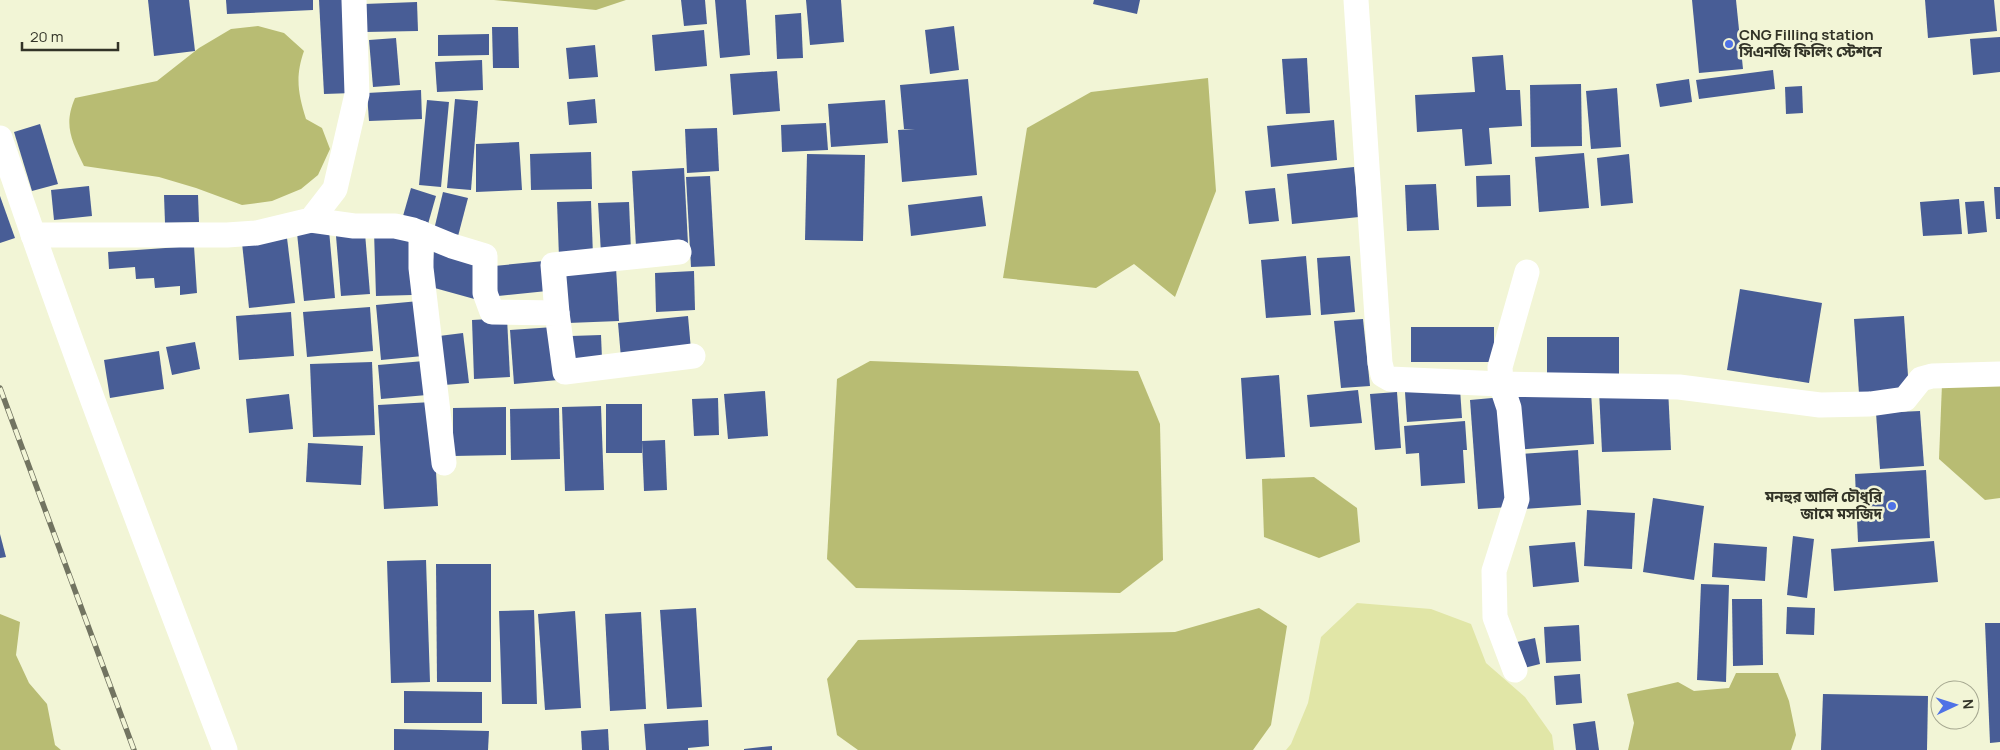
<svg xmlns="http://www.w3.org/2000/svg" width="2000" height="750" font-family="Manrope,'Noto Sans Bengali',sans-serif">
<style>
.green{fill:#e1e6a7}
.water{fill:#b8bc73}
.building{fill:#485d96}
.lines{fill:none;stroke-linecap:round;stroke-linejoin:round}
.street{stroke:#fff;stroke-width:25}
.rail-casing{stroke:#727461;stroke-width:5.5}
.rail{stroke:#f2f5d6;stroke-width:4;stroke-dasharray:11;stroke-linecap:butt}
.poi-dot{fill:#4f72e6;stroke:#f2f5d6;stroke-width:2}
.labels{text-anchor:middle;stroke-width:5;stroke-linejoin:round;paint-order:stroke}
.poi-label{font-size:15px;font-weight:bold;fill:#323327;stroke:#f2f5d6;text-anchor:start}
</style>
<rect width="100%" height="100%" fill="#f2f5d6"/>
<!-- green -->
<path class="green" d="M1357,603L1431,609L1471,624L1486,663L1525,697L1552,735L1554,750H1286L1291,744L1308,703L1321,637Z"/>
<!-- water -->
<g class="water">
<path d="M494,0H626L596,10Z"/>
<path d="M258,26L284,33L304,51C295,77 298,93 306,119L322,128L330,149L318,175L301,189L272,201L242,205L196,188L159,177L84,166C72,141 63,126 75,98L157,81L199,48L231,29Z"/>
<path d="M1208,78L1216,191L1175,297L1134,264L1096,288L1003,278L1027,128L1091,92Z"/>
<path d="M870,361L1138,371L1160,424L1163,560L1120,593L856,588L827,559L837,379Z"/>
<path d="M2000,383V498L1985,500L1939,459L1942,384Z"/>
<path d="M1314,477L1357,508L1360,542L1319,558L1264,537L1262,479Z"/>
<path d="M1259,608L1287,626L1271,725L1253,750H858L837,735L827,679L858,640L1175,632Z"/>
<path d="M0,614L20,622L16,655L29,683L47,704L55,745L61,750H0Z"/>
<path d="M1736,673H1778L1789,701L1796,735L1791,750H1628L1634,723L1627,694L1678,682L1694,691L1729,688Z"/>
</g>
<!-- building -->
<g class="building">
<path d="M148,0H189L195,51L154,56Z"/>
<path d="M226,0H313V10L227,14Z"/>
<path d="M319,0H348L353,93L324,94Z"/>
<path d="M681,0H705L707,24L684,26Z"/>
<path d="M715,0H746L750,55L720,58Z"/>
<path d="M806,0H841L844,42L810,45Z"/>
<path d="M1094,0H1140L1137,14L1093,4Z"/>
<path d="M1692,0H1736L1743,69L1699,73Z"/>
<path d="M1925,0H1994L1997,31L1928,38Z"/>
<path d="M417,2L418,31L365,32L364,4Z"/>
<path d="M801,13L803,58L777,59L775,15Z"/>
<path d="M954,26L959,70L930,74L925,30Z"/>
<path d="M492,27H518L519,68H493Z"/>
<path d="M704,30L707,66L655,71L652,35Z"/>
<path d="M489,34V55L438,56V35Z"/>
<path d="M2000,37V72L1973,75L1970,39Z"/>
<path d="M396,38L400,85L373,87L369,40Z"/>
<path d="M595,45L598,77L569,79L566,48Z"/>
<path d="M1503,55L1506,90H1520L1522,126L1489,128L1492,164L1465,166L1462,129L1417,132L1415,95L1475,92L1472,57Z"/>
<path d="M1307,58L1310,113L1286,114L1282,59Z"/>
<path d="M482,60L483,90L437,92L435,62Z"/>
<path d="M1773,70L1775,89L1699,99L1696,80Z"/>
<path d="M777,71L780,111L733,115L730,74Z"/>
<path d="M968,79L977,175L902,182L898,130L915,129H904L900,85Z"/>
<path d="M1689,79L1692,102L1660,107L1656,84Z"/>
<path d="M1581,84L1582,146L1531,147L1530,85Z"/>
<path d="M1802,86L1803,113L1786,114L1785,87Z"/>
<path d="M1617,88L1621,147L1591,149L1586,91Z"/>
<path d="M421,90L422,119L369,121L367,93Z"/>
<path d="M455,99L478,101L471,190L447,188Z"/>
<path d="M595,99L597,123L569,125L567,102Z"/>
<path d="M427,100L449,102L441,187L419,185Z"/>
<path d="M885,100L888,143L831,147L828,104Z"/>
<path d="M1334,120L1337,160L1271,167L1267,126Z"/>
<path d="M826,123L828,150L782,152L781,125Z"/>
<path d="M40,124L58,184L32,191L14,132Z"/>
<path d="M717,128L719,171L687,173L685,129Z"/>
<path d="M519,142L522,190L476,192V144Z"/>
<path d="M591,152L592,189L531,190L530,154Z"/>
<path d="M1584,153L1589,208L1539,212L1535,157Z"/>
<path d="M807,154L865,155L863,241L805,240Z"/>
<path d="M1629,154L1633,203L1601,206L1597,158Z"/>
<path d="M1354,167L1359,217L1292,224L1287,174Z"/>
<path d="M684,168L688,244L636,247L632,171Z"/>
<path d="M1510,175L1511,206L1477,207L1476,176Z"/>
<path d="M710,176L715,266L691,267L686,177Z"/>
<path d="M1436,184L1439,230L1407,231L1405,185Z"/>
<path d="M89,186L92,216L54,220L51,190Z"/>
<path d="M1994,187H2000V219H1996Z"/>
<path d="M411,188L436,196L426,231L401,223Z"/>
<path d="M1275,188L1279,221L1249,224L1245,191Z"/>
<path d="M443,192L468,198L457,240L433,234Z"/>
<path d="M164,195H198L199,222L165,223Z"/>
<path d="M0,196L15,238L0,243Z"/>
<path d="M982,196L986,226L911,236L908,205Z"/>
<path d="M1959,199L1962,234L1923,236L1920,202Z"/>
<path d="M591,201L593,256L559,257L557,202Z"/>
<path d="M1984,201L1987,232L1968,234L1965,202Z"/>
<path d="M629,202L631,251L601,253L598,203Z"/>
<path d="M329,230L335,298L304,301L297,233Z"/>
<path d="M409,230L412,295L376,296L374,231Z"/>
<path d="M365,233L370,294L341,296L336,236Z"/>
<path d="M287,238L295,303L249,308L242,243Z"/>
<path d="M194,246L197,293L180,295V286L155,288L154,278L136,279L135,267L109,269L108,252Z"/>
<path d="M434,248L479,266L478,300L431,287Z"/>
<path d="M1306,256L1311,315L1266,318L1261,260Z"/>
<path d="M1350,256L1355,312L1321,315L1317,258Z"/>
<path d="M544,261L547,291L498,296L494,266Z"/>
<path d="M616,267L619,321L568,323L565,269Z"/>
<path d="M694,271L695,310L656,312L655,273Z"/>
<path d="M1740,289L1822,303L1809,383L1727,370Z"/>
<path d="M419,301L423,356L381,360L376,305Z"/>
<path d="M370,307L373,351L307,357L303,312Z"/>
<path d="M291,312L294,356L239,360L236,316Z"/>
<path d="M688,316L691,350L621,358L618,323Z"/>
<path d="M1904,316L1909,391L1859,394L1854,319Z"/>
<path d="M507,318L510,377L474,379L472,320Z"/>
<path d="M1363,319L1370,386L1341,388L1334,321Z"/>
<path d="M554,327L558,380L514,384L510,330Z"/>
<rect x="1411" y="327" width="83" height="35"/>
<path d="M463,333L469,383L444,385L439,336Z"/>
<path d="M601,335L602,359L572,361L571,336Z"/>
<path d="M1547,337H1619V375L1547,376Z"/>
<path d="M195,342L200,369L172,375L166,347Z"/>
<path d="M159,351L164,389L110,398L104,360Z"/>
<path d="M424,361L427,395L381,399L378,365Z"/>
<path d="M372,362L375,435L313,437L310,364Z"/>
<path d="M1279,375L1285,457L1246,459L1241,378Z"/>
<path d="M1668,388L1671,450L1602,452L1599,391Z"/>
<path d="M1460,389L1462,418L1407,422L1405,392Z"/>
<path d="M1358,390L1362,423L1310,427L1307,395Z"/>
<path d="M765,391L768,436L728,439L724,394Z"/>
<path d="M1591,391L1594,444L1515,450L1512,396Z"/>
<path d="M1397,392L1401,448L1375,450L1370,394Z"/>
<path d="M289,394L293,429L249,433L246,399Z"/>
<path d="M1503,397L1510,507L1478,509L1470,400Z"/>
<path d="M718,398L719,435L694,436L692,399Z"/>
<path d="M432,402L438,506L384,509L378,405Z"/>
<rect x="606" y="404" width="36" height="49"/>
<path d="M601,406L604,490L565,491L562,407Z"/>
<path d="M506,407V455L453,456V408Z"/>
<path d="M559,408L560,459L511,460L510,409Z"/>
<path d="M1920,411L1924,466L1880,469L1876,413Z"/>
<path d="M1465,421L1467,450H1463L1465,483L1421,486L1419,453L1406,454L1404,426Z"/>
<path d="M665,440L667,490L644,491L642,441Z"/>
<path d="M308,443L363,446L361,485L306,482Z"/>
<path d="M1578,450L1581,505L1524,509L1520,454Z"/>
<path d="M1926,470L1930,538L1858,542L1855,474Z"/>
<path d="M1653,498L1704,506L1694,580L1643,572Z"/>
<path d="M1587,510L1635,513L1632,569L1584,566Z"/>
<path d="M0,534L6,557L0,558Z"/>
<path d="M1793,536L1814,539L1807,598L1787,595Z"/>
<path d="M1934,541L1938,582L1834,591L1831,549Z"/>
<path d="M1575,542L1579,582L1533,587L1529,546Z"/>
<path d="M1714,543L1767,547L1765,581L1712,577Z"/>
<path d="M426,560L430,682L391,683L387,561Z"/>
<path d="M436,564H491V682H437Z"/>
<path d="M1701,584L1729,585L1726,682L1697,680Z"/>
<path d="M1732,599H1762L1763,665L1733,666Z"/>
<path d="M1787,607L1815,608L1814,635L1786,634Z"/>
<path d="M696,608L702,707L667,709L660,610Z"/>
<path d="M534,610L537,704H502L499,611Z"/>
<path d="M575,611L581,708L545,710L538,614Z"/>
<path d="M641,612L646,709L610,711L605,614Z"/>
<path d="M1985,623H2000V742L1990,743Z"/>
<path d="M1579,625L1581,661L1546,663L1544,627Z"/>
<path d="M1535,638L1540,664L1524,668L1517,642Z"/>
<path d="M1580,674L1582,703L1556,705L1554,676Z"/>
<path d="M404,691L482,692V723H404Z"/>
<path d="M1823,694L1928,696L1927,750H1821Z"/>
<path d="M708,720L709,746L688,748V750H646L644,724Z"/>
<path d="M1595,721L1599,750H1576L1573,724Z"/>
<path d="M394,729L489,731L488,750H394Z"/>
<path d="M608,729L609,750H582L581,731Z"/>
<path d="M772,746V750H744V749Z"/>
</g>
<g class="lines">
<!-- street -->
<g class="street">
<path d="M1356,0L1380,363L1383,375L1390,379L1501,384L1500,367L1527,272"/>
<path d="M0,138C69,344 148,547 225,750"/>
<path d="M311,220L354,226H395L413,230L452,246L485,256V293L492,312L557,313L565,372L693,356"/>
<path d="M421,233V268L444,463"/>
<path d="M33,235H227L256,233L311,220L335,189L357,94L354,0"/>
<path d="M557,313L553,265L679,252"/>
<path d="M1515,670L1495,617L1494,571L1517,499L1509,408L1501,384L1679,387L1820,405L1870,404L1905,399L1921,379L1932,376L2000,374"/>
</g>
<defs>
<path id="rail" d="M0,388L134,750"/>
</defs>
<!-- rail casing -->
<use href="#rail" class="rail-casing"/>
<!-- rail -->
<use href="#rail" class="rail"/>
</g>
<!-- markers -->
<g class="poi-dot">
<circle cx="1729" cy="44" r="5"/>
<circle cx="1892" cy="506" r="5"/>
</g>
<g class="labels">
<!-- poi labels -->
<g class="poi-label">
<text x="1739" y="40">CNG Filling station<tspan x="1739" dy="17">সিএনজি ফিলিং স্টেশনে</tspan></text>
<text x="1882" y="502" text-anchor="end">মনহুর আলি চৌধুরি<tspan x="1882" dy="17">জামে মসজিদ</tspan></text>
</g>
</g>
<!-- north arrow -->
<g transform="translate(1955 705) rotate(86)"><circle r="24" fill="#f2f5d6" stroke="#a5a790"/>
<path d="M0-4L9 19L0 12L-9 19Z" fill="#4f72e6"/>
<text y="-8" font-size="14" font-weight="bold" text-anchor="middle" fill="#323327">N</text>
</g>
<!-- scale -->
<path d="M22 42v8h96v-8" fill="none" stroke="#323327" stroke-width="2.5"/>
<text x="30" y="42" font-size="15" fill="#323327" stroke="#f2f5d6" stroke-width="4" paint-order="stroke">20 m</text>
</svg>
